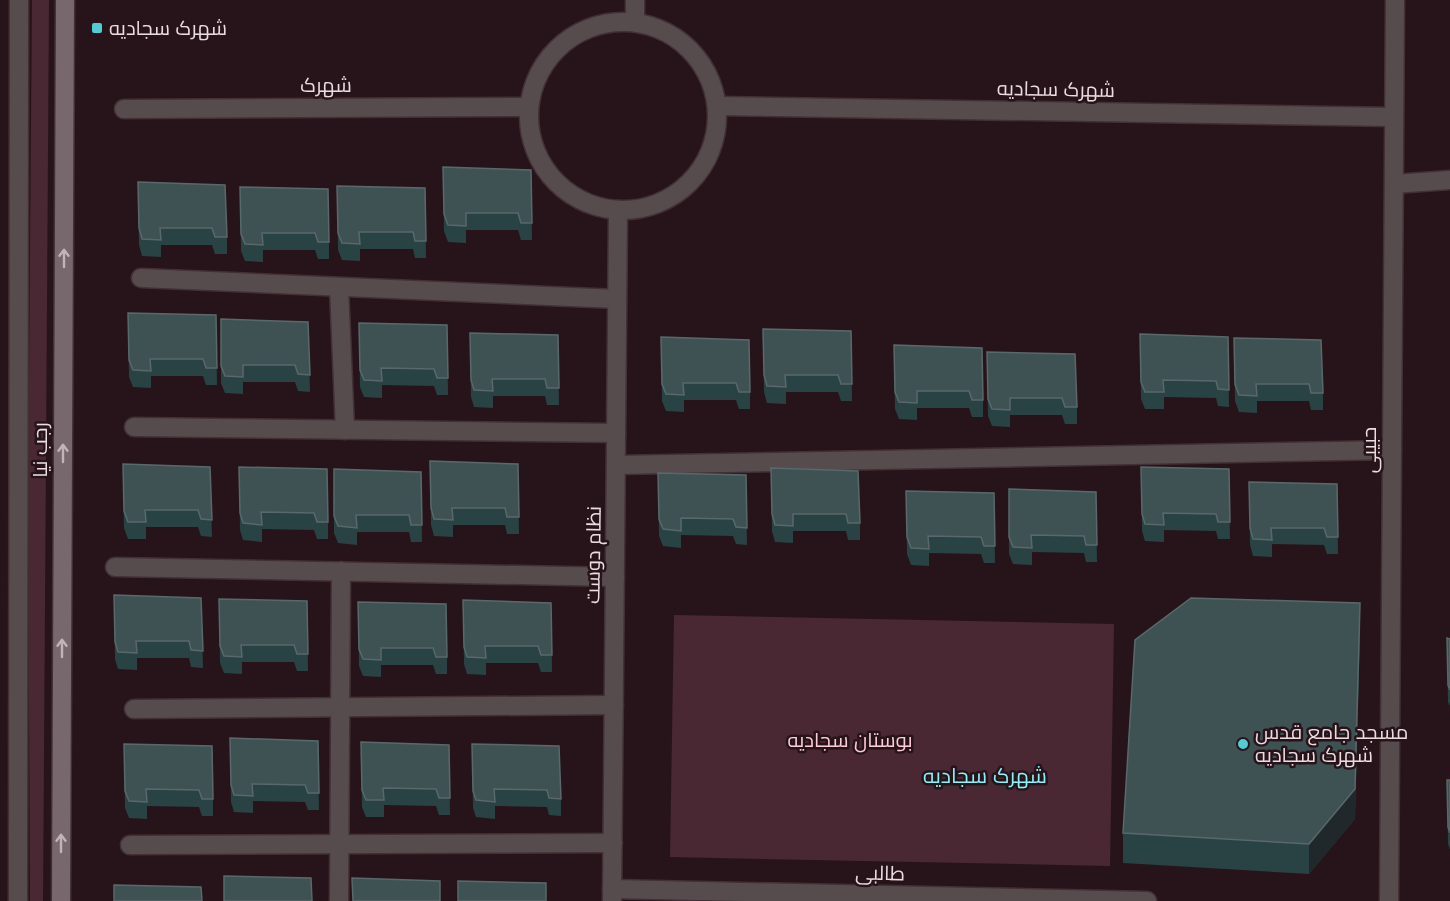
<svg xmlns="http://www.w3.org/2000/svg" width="1450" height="901" font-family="Helvetica,Cairo,sans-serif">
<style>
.green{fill:#492833}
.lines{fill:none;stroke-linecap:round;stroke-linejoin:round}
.lane-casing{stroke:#423036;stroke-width:21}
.street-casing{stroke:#423036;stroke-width:21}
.secondary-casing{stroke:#423036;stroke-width:21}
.lane{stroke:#564c4e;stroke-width:18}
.street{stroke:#564c4e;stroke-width:18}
.secondary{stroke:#78676c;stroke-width:18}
.wall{fill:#294243}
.shaded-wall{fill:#20282b}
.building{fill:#3e5254;stroke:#59686a;stroke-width:1.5}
.oneway{stroke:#c2b3b7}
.poi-dot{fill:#51ccd3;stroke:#27141a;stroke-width:2}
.labels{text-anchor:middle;stroke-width:5;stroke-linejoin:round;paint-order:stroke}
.poi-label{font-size:20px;fill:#eadce0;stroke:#27141a;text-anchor:start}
.street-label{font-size:20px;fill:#eadce0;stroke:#27141a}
.park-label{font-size:20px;fill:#fdccd9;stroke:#27141a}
.neighbourhood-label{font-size:21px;fill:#87f2f8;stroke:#27141a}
</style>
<rect width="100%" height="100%" fill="#27141a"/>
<!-- green -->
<g class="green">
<path d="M32,0H49L43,901H30L28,501Z"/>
<path d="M674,615L1114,624L1110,866L670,857Z"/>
</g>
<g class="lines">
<defs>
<path id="lane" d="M18,901L19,0"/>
<g id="street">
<path d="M635,0V22"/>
<circle cx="623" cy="116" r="94"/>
<path d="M717,106L1394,117"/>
<path d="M124,109L529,107"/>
<path d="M1394,184L1450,180"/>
<path d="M141,278L617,299"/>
<path d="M339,287L345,430"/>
<path d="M134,427L616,433"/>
<path d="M616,465L1392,450"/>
<path d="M115,567L615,577"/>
<path d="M134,709L614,705"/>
<path d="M130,845L613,843"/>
<path d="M612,889L1147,901"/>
<path d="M339,901L341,571"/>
<path d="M612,901L618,210"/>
<path d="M1389,901L1395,0"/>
</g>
<path id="secondary" d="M61,901L65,0"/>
</defs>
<!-- lane casing -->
<use href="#lane" class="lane-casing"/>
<!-- street casing -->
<use href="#street" class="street-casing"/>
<!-- secondary casing -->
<use href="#secondary" class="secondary-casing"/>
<!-- lane -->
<use href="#lane" class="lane"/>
<!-- street -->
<use href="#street" class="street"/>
<!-- secondary -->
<use href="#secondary" class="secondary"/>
</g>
<!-- wall -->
<g class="wall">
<path d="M443,167L531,170L532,240H521L518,230H466V243L448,242L444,231Z"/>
<path d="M138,182L227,237V254H215L212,245H161V257L142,256L139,245Z"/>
<path d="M337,186L425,188L426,258H415L413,249H360V261L342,260L338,250Z"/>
<path d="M240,187L329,242V259H318L315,250H263V262L245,261L241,251Z"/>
<path d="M128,313L216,315L217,385H206L203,376H151V388L133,387L129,377Z"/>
<path d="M221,319L308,322L310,392L298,391L295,382H243V394L225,393L221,383Z"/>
<path d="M359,323L447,325L448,395H437L434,386L382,385V398L364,397L360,387Z"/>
<path d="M763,329L851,331L852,401H841L838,392H786V404L767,403L764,392Z"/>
<path d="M470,333L558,335L559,405H547L545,396H493V408L474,407L471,397Z"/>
<path d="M1140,334L1228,337L1229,407L1218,406L1216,398L1164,397V409H1145L1141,399Z"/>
<path d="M661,337L750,392V409H739L736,400H684V412L666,411L662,401Z"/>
<path d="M1234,338L1323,393V410H1311L1309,401H1257V413L1239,412L1235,401Z"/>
<path d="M894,345L983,400V417H972L969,408H917V420L899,419L895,409Z"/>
<path d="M987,352L1077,407V424H1065L1062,415H1010V427L992,426L988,416Z"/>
<path d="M430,461L518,464L519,534H507L505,525H453V537L434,536L431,525Z"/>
<path d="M123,464L210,467L212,537L201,536L198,527H146V539H128L124,528Z"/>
<path d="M239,467L328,522V539H317L314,530L262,529V542L243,540L240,530Z"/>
<path d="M1141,467L1229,469L1230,539H1218L1216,531L1164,530V542L1145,541L1142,531Z"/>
<path d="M771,468L860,523V540H848L846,531H793V543L775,542L772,531Z"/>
<path d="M334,469L421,472L422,542H411L409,532H357V545L338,543L334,533Z"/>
<path d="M658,473L746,475L747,545L736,544L733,536L681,535V548L663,546L659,536Z"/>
<path d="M1249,482L1337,484L1338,554H1327L1324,545L1272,544V557L1253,556L1250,545Z"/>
<path d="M1009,489L1096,492L1097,562H1086L1084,553L1032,552V565L1013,564L1009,554Z"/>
<path d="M906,491L994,493L995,563H984L981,554L929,553V566L911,565L907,554Z"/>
<path d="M114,595L201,598L203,668L191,667L189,658H137V670L118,669L115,659Z"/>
<path d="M219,599L307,601L308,671H297L294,662H242V674L224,673L220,663Z"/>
<path d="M463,600L551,603L552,672H541L538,663H486V675L467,674L464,664Z"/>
<path d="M358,602L447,657V674H436L433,665H381V677L363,676L359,666Z"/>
<path d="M1360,633L1355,819L1309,874L1123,863V833Z"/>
<path d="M1447,638L1450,639V706L1448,702Z"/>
<path d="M230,738L318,741L319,810H308L305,802L253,801V813L234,812L231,802Z"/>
<path d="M361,742L449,745L450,815H439L436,806L384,805V817H366L362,807Z"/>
<path d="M124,744L213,799V816H202L199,807L147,806V819L129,818L125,808Z"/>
<path d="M472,744L561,799V816L549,815L547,807L495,806V819L476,817L473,808Z"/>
<path d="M1447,780H1450V850L1448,844Z"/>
</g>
<!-- shaded-wall -->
<path class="shaded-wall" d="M1360,603L1355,819L1309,874V844Z"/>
<!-- building -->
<g class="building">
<path d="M443,167L531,170L532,223H521L518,213H466V226L448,225L444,214Z"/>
<path d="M138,182L225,185L227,237H215L212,228H160L161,240L142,239L139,228Z"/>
<path d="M337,186L425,188L426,241H415L413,232H359L360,244L342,243L338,233Z"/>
<path d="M240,187L328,189L329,242H318L315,233H262L263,245L245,244L241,234Z"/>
<path d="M128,313L216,315L217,368H206L203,359H150L151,371L133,370L129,360Z"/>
<path d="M221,319L308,322L310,375L298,374L295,365H243V377L225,376L221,366Z"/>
<path d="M359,323L447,325L448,378H437L434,369L381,368L382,381L364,380L360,370Z"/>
<path d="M763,329L851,331L852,384H841L838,375H785L786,387L767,386L764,375Z"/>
<path d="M470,333L558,335L559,388H547L545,379H492L493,391L474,390L471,380Z"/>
<path d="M1140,334L1228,337L1229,390L1218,389L1216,381L1163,380L1164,392H1145L1141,382Z"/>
<path d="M661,337L749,340L750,392H739L736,383H683L684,395L666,394L662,384Z"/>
<path d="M1234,338L1321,340L1323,393H1311L1309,384H1256L1257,396L1239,395L1235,384Z"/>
<path d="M894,345L982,348L983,400H972L969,391H917V403L899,402L895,392Z"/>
<path d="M987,352L1075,354L1077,407H1065L1062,398H1010V410L992,409L988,399Z"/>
<path d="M430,461L518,464L519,517H507L505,508H452L453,520L434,519L431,508Z"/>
<path d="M123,464L210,467L212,520L201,519L198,510H145L146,522H128L124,511Z"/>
<path d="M239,467L327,469L328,522H317L314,513L261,512L262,525L243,523L240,513Z"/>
<path d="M1141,467L1229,469L1230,522H1218L1216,514L1163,513L1164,525L1145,524L1142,514Z"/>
<path d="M771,468L858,471L860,523H848L846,514H793V526L775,525L772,514Z"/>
<path d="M334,469L421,472L422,525H411L409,515H356L357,528L338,526L334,516Z"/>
<path d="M658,473L746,475L747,528L736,527L733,519L681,518V531L663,529L659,519Z"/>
<path d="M1249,482L1337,484L1338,537H1327L1324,528H1271L1272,540L1253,539L1250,528Z"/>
<path d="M1009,489L1096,492L1097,545H1086L1084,536L1031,535L1032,548L1013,547L1009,537Z"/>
<path d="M906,491L994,493L995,546H984L981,537L928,536L929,549L911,548L907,537Z"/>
<path d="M114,595L201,598L203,651L191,650L189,641H136L137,653L118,652L115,642Z"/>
<path d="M1191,598L1360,603L1355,789L1309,844L1123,833L1135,640Z"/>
<path d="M219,599L307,601L308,654H297L294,645H241L242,657L224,656L220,646Z"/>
<path d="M463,600L551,603L552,655H541L538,646H485L486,658L467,657L464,647Z"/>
<path d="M358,602L446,604L447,657H436L433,648H381V660L363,659L359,649Z"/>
<path d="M1447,638L1450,639V690L1448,685Z"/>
<path d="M230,738L318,741L319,793H308L305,785L252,784L253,796L234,795L231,785Z"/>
<path d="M361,742L449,745L450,798H439L436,789L383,788L384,800H366L362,790Z"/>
<path d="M124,744L212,746L213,799H202L199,790L146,789L147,802L129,801L125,791Z"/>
<path d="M472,744L559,746L561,799L549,798L547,790L494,789L495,802L476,800L473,791Z"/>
<path d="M1447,780H1450V833L1448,827Z"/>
<path d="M224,876L311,878L312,901H224Z"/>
<path d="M352,878L440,881V901H353Z"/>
<path d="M458,881L546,883V901H458Z"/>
<path d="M114,885L201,887L202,901H114Z"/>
</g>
<!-- one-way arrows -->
<defs><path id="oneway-shaft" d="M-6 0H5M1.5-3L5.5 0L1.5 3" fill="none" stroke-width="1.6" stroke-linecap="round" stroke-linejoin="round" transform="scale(1.5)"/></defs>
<g class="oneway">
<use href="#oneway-shaft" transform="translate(64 258) rotate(-90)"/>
<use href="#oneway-shaft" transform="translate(63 453) rotate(-90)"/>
<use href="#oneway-shaft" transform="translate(62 648) rotate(-90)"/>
<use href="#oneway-shaft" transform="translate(61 843) rotate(-90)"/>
</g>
<!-- markers -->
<g class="poi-dot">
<rect x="91" y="22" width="12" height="12" rx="3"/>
<circle cx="1243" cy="744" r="6"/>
</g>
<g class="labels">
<!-- poi labels -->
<g class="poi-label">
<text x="109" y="35">شهرک سجادیه</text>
<text x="1255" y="739">مسجد جامع قدس<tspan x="1255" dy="23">شهرک سجادیه</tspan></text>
</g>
<!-- street labels -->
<g class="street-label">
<text x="326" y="92">شهرک</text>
<text transform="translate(1056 89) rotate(1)" y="7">شهرک سجادیه</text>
<text transform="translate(40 450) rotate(-90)" y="7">رجب نیا</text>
<text transform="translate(1369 450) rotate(-90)" y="7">حبیبی</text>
<text transform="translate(593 555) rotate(-89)" y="7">نظام دوست</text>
<text transform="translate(880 873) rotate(1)" y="7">طالبی</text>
</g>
<!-- park labels -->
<g class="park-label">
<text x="850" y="747">بوستان سجادیه</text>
</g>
<!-- neighbourhood labels -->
<g class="neighbourhood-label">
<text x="985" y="783">شهرک سجادیه</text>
</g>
</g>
</svg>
